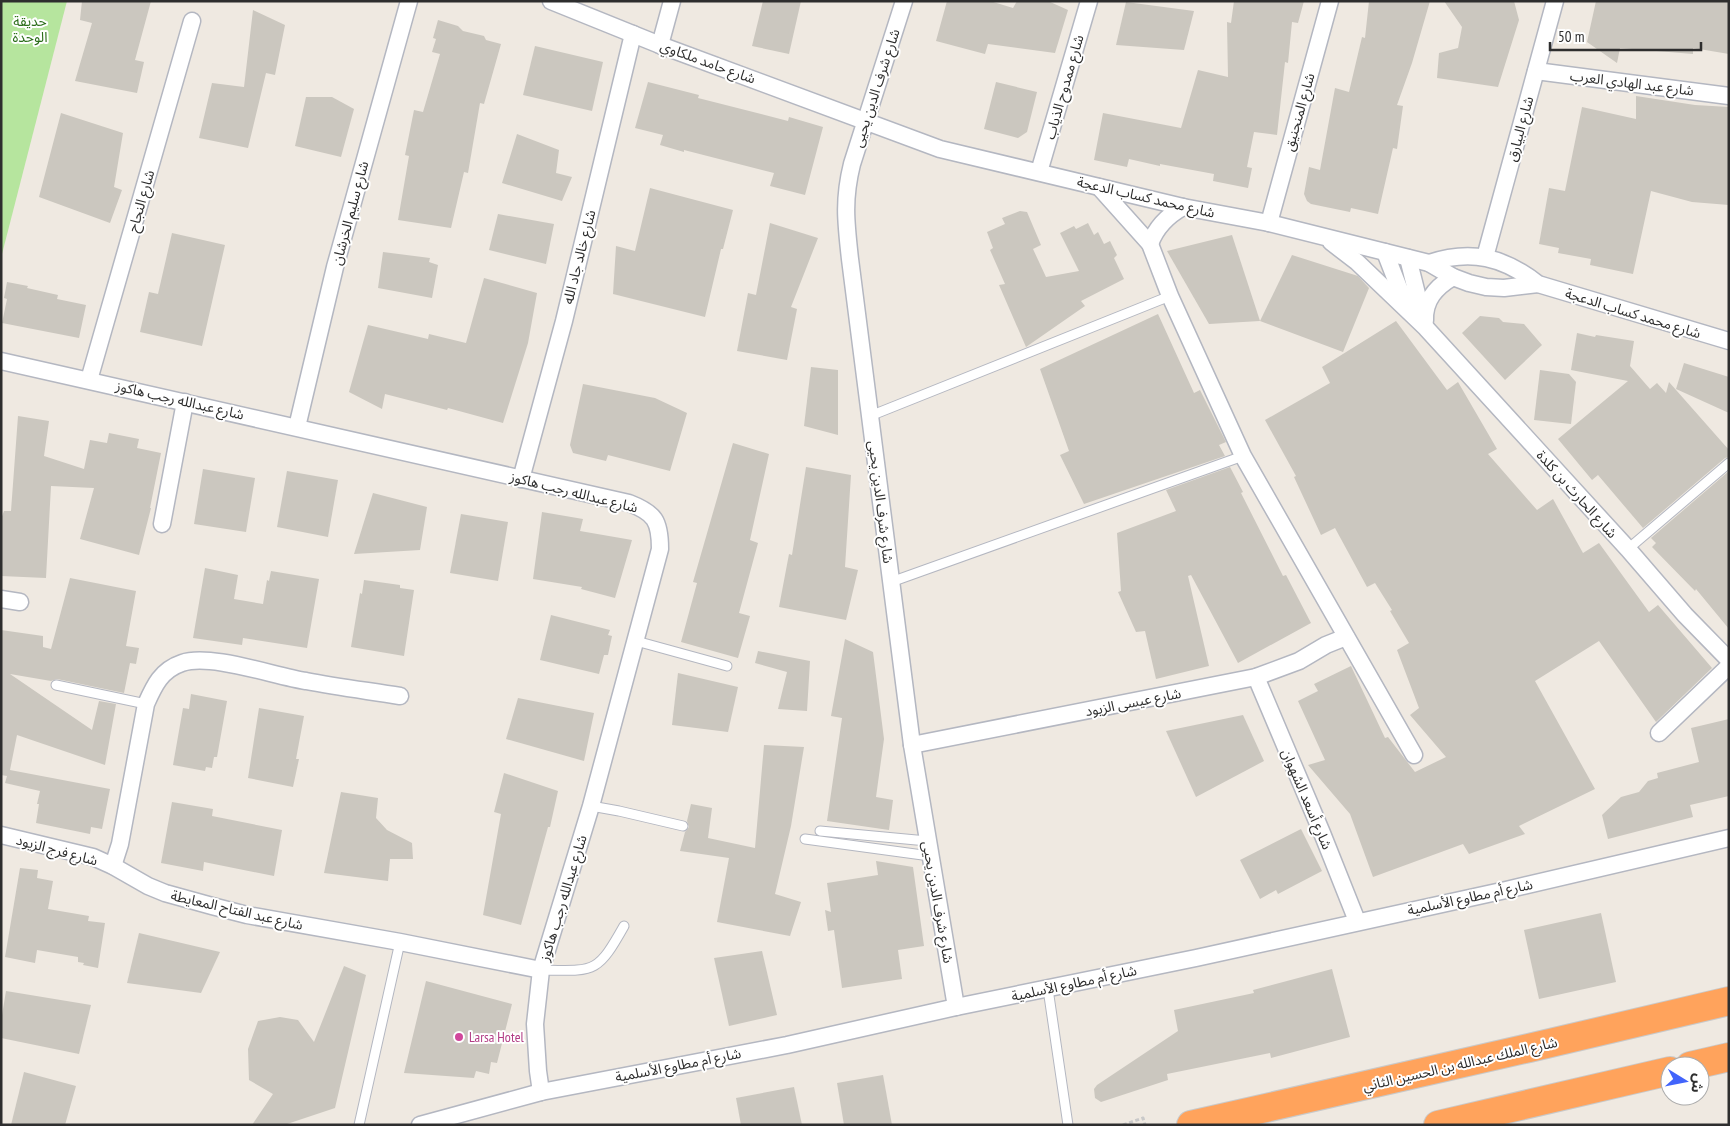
<svg xmlns="http://www.w3.org/2000/svg" width="1730" height="1126" font-family="'PT Sans Narrow','Noto Sans Arabic',sans-serif">
<style>
.green{fill:#b6e59e}
.building{fill:#cbc7bf}
.lines{fill:none;stroke-linecap:round;stroke-linejoin:round}
.lane-casing{stroke:#b4b7c1;stroke-width:11}
.street-casing{stroke:#b4b7c1;stroke-width:19}
.highway-casing{stroke:#c9c9c9;stroke-width:30}
.path{stroke:#c9c9c9;stroke-width:3;stroke-dasharray:4 2.5;stroke-linecap:butt}
.lane{stroke:#fff;stroke-width:9}
.street{stroke:#fff;stroke-width:16}
.highway{stroke:#ffa35c;stroke-width:28}
.hotel-dot{fill:#d1479c;stroke:#fff;stroke-width:2}
.labels{text-anchor:middle;stroke-width:4;stroke-linejoin:round;paint-order:stroke}
.park-label{font-size:14px;fill:#2c6e1b;stroke:#fff}
.street-label{font-size:14px;fill:#2e2e2e;stroke:#fff}
.hotel-label{font-size:14px;fill:#b23c85;stroke:#fff;text-anchor:start}
</style>
<rect width="100%" height="100%" fill="#efe9e1"/>
<!-- green -->
<path class="green" d="M1,1H67L1,258Z"/>
<!-- building -->
<g class="building">
<path d="M82,1H151L135,60L144,62L137,93L75,81L92,23L80,20Z"/>
<path d="M763,1H801L789,54L752,46Z"/>
<path d="M947,1H990L1013,8L1017,1H1048L1068,10L1055,53L988,44L985,54L936,41Z"/>
<path d="M1234,1H1304L1298,23L1292,22L1288,63L1285,62L1277,135L1254,132L1247,167L1252,168L1248,188L1213,181L1214,174L1160,164V166L1129,159L1127,167L1094,160L1103,113L1181,128L1198,70L1228,77L1227,22L1231,23Z"/>
<path d="M1369,1H1430L1412,63L1397,105L1403,106L1397,149L1393,148L1378,214L1351,208L1350,212L1311,204L1307,201L1304,194L1309,167L1320,170L1335,88L1349,92L1362,37L1365,38Z"/>
<path d="M1444,1H1514L1519,20L1498,87L1437,78L1439,53L1458,48L1462,27Z"/>
<path d="M1596,1H1729V54L1693,48V54L1620,48L1617,63L1587,42Z"/>
<path d="M1126,2L1194,11L1184,50L1116,45Z"/>
<path d="M253,10L285,25L275,75L266,73L248,148L199,138L212,83L244,87Z"/>
<path d="M438,20L458,26L463,31L480,35L484,36L486,40L501,44L484,104L480,103L468,173L464,172L451,228L398,220L409,156L405,155L414,110L423,112L440,54L432,52L436,39L433,38Z"/>
<path d="M535,46L603,62L592,111L523,95Z"/>
<path d="M648,82L699,95L698,98L788,121L789,117L823,127L805,195L770,186L774,173L684,150V152L660,145L663,135L635,128Z"/>
<path d="M996,82L1037,92L1027,132L1018,138L984,129Z"/>
<path d="M1636,96L1695,105L1729,107V205L1692,202L1651,191L1633,274L1590,265L1591,259L1558,253L1559,248L1539,244L1549,188L1565,191L1582,107L1636,119Z"/>
<path d="M306,97H332L354,109L341,157L295,146Z"/>
<path d="M61,113L123,133L114,187L122,190L110,223L39,197Z"/>
<path d="M517,134L559,150L556,173L572,177L562,201L502,183Z"/>
<path d="M650,188L733,210L723,249H721L705,317L613,294L616,246L635,251Z"/>
<path d="M1020,211L1027,212L1041,245L1033,249L1046,277L1079,271L1060,233L1074,226L1076,229L1088,223L1094,235L1098,232L1104,244L1110,241L1117,255L1114,258L1124,279L1081,301L1085,306L1026,347L999,285L1005,284L990,250L993,248L987,232L1005,224L1002,218Z"/>
<path d="M498,214L554,224L546,264L489,250Z"/>
<path d="M770,223L818,238L791,307L797,309L787,360L737,351L748,293L756,295Z"/>
<path d="M172,233L225,245L202,346L140,332L149,292L158,294Z"/>
<path d="M1232,235L1260,321L1209,324L1167,251Z"/>
<path d="M383,252L430,258L429,262L438,265L432,298L378,288Z"/>
<path d="M1292,255L1358,276L1369,288L1343,352L1260,321Z"/>
<path d="M484,278L537,293L528,343L503,423L448,408L447,410L385,394L382,409L349,392L368,325L428,339L429,334L466,343Z"/>
<path d="M7,282L28,286L27,288L58,295L57,299L86,305L79,338L2,323L7,299L4,298Z"/>
<path d="M1158,314L1194,393L1200,390L1226,442L1219,445L1225,456L1084,504L1060,455L1069,451L1040,369Z"/>
<path d="M1480,316L1499,318L1503,322L1524,324L1542,345L1505,380L1462,333Z"/>
<path d="M1396,321L1447,390L1458,382L1497,449L1488,454L1537,510L1553,499L1583,553L1599,543L1649,612L1658,605L1712,668L1656,722L1599,641L1535,681L1595,789L1519,826L1525,834L1469,854L1463,844L1373,877L1350,814L1308,765L1325,760L1298,701L1318,691L1314,684L1351,666L1385,738L1388,737L1415,772L1446,757L1410,715L1419,708L1397,650L1409,643L1390,611L1392,610L1375,583L1367,587L1335,528L1321,535L1294,477L1296,476L1265,420L1330,383L1322,367Z"/>
<path d="M1577,333L1595,337L1596,335L1634,341L1630,366L1650,389L1657,383L1666,393L1669,382L1729,450V457L1725,458L1643,528L1598,475L1592,480L1558,439L1628,381L1571,370Z"/>
<path d="M1684,363L1729,377V413L1676,389Z"/>
<path d="M811,367L838,370V435L804,426Z"/>
<path d="M1540,370L1569,374L1576,382L1571,424L1534,420Z"/>
<path d="M583,384L655,398L687,413L670,471L608,455L606,461L573,453L570,445Z"/>
<path d="M18,416L49,421L44,456L84,469L90,440L107,443L109,433L139,439L137,448L161,453L150,508H151L139,555L80,539L94,488L51,486L46,578L1,576V519L4,511H11Z"/>
<path d="M733,443L769,454L750,540L758,543L739,613L750,616L738,658L681,642L697,583L693,582Z"/>
<path d="M806,467L851,475L845,567L858,570L846,620L779,607L789,554L792,555Z"/>
<path d="M1230,467L1243,492L1241,493L1283,576L1286,575L1311,623L1238,663L1191,575L1188,576L1209,666L1156,679L1145,631L1136,632L1118,592L1121,591L1117,533L1176,511L1166,490Z"/>
<path d="M203,469L255,478L246,532L194,524Z"/>
<path d="M287,471L338,480L328,537L277,527Z"/>
<path d="M1729,471V629L1696,589L1695,591L1652,547L1656,543L1651,538Z"/>
<path d="M373,493L427,507L420,550L354,554Z"/>
<path d="M542,512L583,519L580,531L632,540L615,598L581,589L582,587L533,579Z"/>
<path d="M461,514L508,522L498,581L450,573Z"/>
<path d="M205,568L238,575L234,599L263,604L267,580L269,581L271,571L319,579L307,648L243,638L242,645L193,638Z"/>
<path d="M70,578L136,591L126,646L139,648L136,664L130,663L124,693L57,679L51,681L10,674L92,730L99,701L116,704L105,765L17,735L10,770L110,789L102,829L91,827L90,834L36,823L39,804H37L40,791L5,783L7,776L1,775V630L43,636V647L51,649Z"/>
<path d="M364,580L400,585V588L414,590L404,656L351,647L360,593L362,594Z"/>
<path d="M551,615L610,630L608,635L612,636L608,655H604L599,674L540,660Z"/>
<path d="M845,639L873,652L884,739L876,797L893,800L889,830L827,821L842,718L831,716Z"/>
<path d="M758,651L810,661L807,711L778,709L787,672L755,663Z"/>
<path d="M678,673L738,687L728,732L672,725Z"/>
<path d="M191,694L227,701L217,757H214L212,768L206,767L205,771L173,765L183,708L189,709Z"/>
<path d="M518,698L594,713L584,761L506,739Z"/>
<path d="M259,708L304,716L296,759H299L293,787L248,778Z"/>
<path d="M1243,715L1264,761L1196,797L1166,731Z"/>
<path d="M1729,719V796L1690,805L1693,817L1608,839L1602,815L1621,797L1639,792L1648,781L1658,778L1657,773L1699,762L1691,728Z"/>
<path d="M764,745L804,747L791,826L775,894L801,902L790,936L717,922L729,858L680,851L685,832L689,827L687,821L691,804L712,808L708,838L755,848Z"/>
<path d="M504,773L558,791L550,827H548L521,925L483,915L501,814L494,812Z"/>
<path d="M341,792L378,798L376,818L387,830L412,843L413,859H390L388,881L324,873Z"/>
<path d="M172,802L213,809L212,816L282,830L274,876L204,862L203,871L161,863Z"/>
<path d="M1301,829L1322,871L1278,894L1276,890L1260,899L1240,860Z"/>
<path d="M876,861L913,867L924,946L898,950L902,979L842,988L834,930L828,931L825,910L831,912L827,883L878,875Z"/>
<path d="M20,868L38,870L37,878L53,881L48,909L89,916L88,921L105,923L98,968L83,965L84,963L78,962V957L37,950L35,963L5,957Z"/>
<path d="M1601,913L1616,982L1539,999L1524,930Z"/>
<path d="M139,933L220,952L201,993L127,983Z"/>
<path d="M762,951L777,1015L729,1026L714,958Z"/>
<path d="M344,966L366,975L335,1108L284,1125H252L273,1094L249,1080L248,1049L258,1021L280,1017L298,1020L314,1042Z"/>
<path d="M1332,969L1350,1037L1271,1058L1270,1053L1167,1074L1168,1080L1101,1102L1095,1098L1094,1089L1097,1085L1178,1031L1174,1010L1254,993L1253,990Z"/>
<path d="M426,981L512,1004L497,1063L491,1062L489,1074L476,1071L474,1078L404,1073Z"/>
<path d="M6,991L91,1005L79,1054L1,1038V1021Z"/>
<path d="M24,1072L76,1086L65,1125H11Z"/>
<path d="M883,1075L892,1125H844L837,1083Z"/>
<path d="M794,1087L802,1125H741L736,1098Z"/>
</g>
<g class="lines">
<defs>
<g id="lane">
<path d="M870,416L1170,296"/>
<path d="M1628,549L1729,463"/>
<path d="M891,582L1243,456"/>
<path d="M636,641L727,666"/>
<path d="M56,685L146,704"/>
<path d="M591,806L619,811L683,826"/>
<path d="M820,831L927,841"/>
<path d="M805,839L930,856"/>
<path d="M541,970C595,971 597,974 624,926"/>
<path d="M1048,989L1068,1125"/>
<path d="M359,1125L400,942"/>
</g>
<g id="street">
<path d="M551,1L660,45L940,149L1183,207L1269,223L1429,263L1453,277L1469,283L1486,287L1504,288L1538,284"/>
<path d="M904,1L852,164C843,200 846,223 850,259L912,745L956,1007"/>
<path d="M660,45L672,1"/>
<path d="M1536,71L1729,96"/>
<path d="M1039,172L1089,1"/>
<path d="M1099,187L1150,244L1170,296L1243,456L1414,755"/>
<path d="M1269,223L1330,1"/>
<path d="M1331,242L1357,262L1426,328L1628,549L1685,615L1729,660"/>
<path d="M1150,244C1156,227 1167,216 1183,207"/>
<path d="M1385,252L1399,288L1409,306"/>
<path d="M1485,257L1555,1"/>
<path d="M1408,258L1423,318"/>
<path d="M1429,263C1471,249 1504,257 1538,284L1729,341"/>
<path d="M1425,321C1424,300 1436,287 1453,277"/>
<path d="M1,361L629,503C655,513 660,521 660,549L591,806L541,970L535,1024L538,1071L541,1092"/>
<path d="M89,380L192,21"/>
<path d="M297,427L335,267L409,1"/>
<path d="M521,479L564,321L633,34"/>
<path d="M162,524L185,402"/>
<path d="M1,599L20,602"/>
<path d="M1256,677L1322,833L1357,921"/>
<path d="M1659,733L1729,666"/>
<path d="M912,745L1256,677L1299,661L1326,645L1346,637"/>
<path d="M1,835L93,857L113,866L148,886L165,893L212,906L247,915L400,942L541,970"/>
<path d="M113,866L120,844L146,704C154,686 161,670 182,663C210,653 274,676 306,681C337,687 369,691 400,696"/>
<path d="M420,1125L541,1092L787,1045L956,1007L1196,958L1506,890L1729,838"/>
</g>
<g id="highway">
<path d="M1690,1066L1729,1057"/>
<path d="M1191,1125L1529,1048L1729,1001"/>
<path d="M1438,1125L1670,1071"/>
</g>
</defs>
<!-- lane casing -->
<use href="#lane" class="lane-casing"/>
<!-- street casing -->
<use href="#street" class="street-casing"/>
<!-- highway casing -->
<use href="#highway" class="highway-casing"/>
<!-- path -->
<path class="path" d="M1123,1125L1143,1118L1145,1125"/>
<!-- lane -->
<use href="#lane" class="lane"/>
<!-- street -->
<use href="#street" class="street"/>
<!-- highway -->
<use href="#highway" class="highway"/>
</g>
<!-- markers -->
<circle class="hotel-dot" cx="459" cy="1037" r="5"/>
<g class="labels">
<!-- park labels -->
<g class="park-label">
<text x="30" y="26">حديقة<tspan x="30" dy="16">الوحدة</tspan></text>
</g>
<!-- street labels -->
<g class="street-label">
<text transform="translate(708 62) rotate(20)" y="5">شارع حامد ملكاوي</text>
<text transform="translate(1632 83) rotate(7)" y="5">شارع عبد الهادي العرب</text>
<text transform="translate(1064 87) rotate(-74)" y="5">شارع ممدوح الذياب</text>
<text transform="translate(876 88) rotate(-72)" y="5">شارع شرف الدين يحيى</text>
<text transform="translate(1299 112) rotate(-74)" y="5">شارع المنجنيق</text>
<text transform="translate(1520 129) rotate(-75)" y="5">شارع البيارق</text>
<text transform="translate(1146 197) rotate(13)" y="5">شارع محمد كساب الدعجة</text>
<text transform="translate(141 201) rotate(-74)" y="5">شارع النجاح</text>
<text transform="translate(350 213) rotate(-75)" y="5">شارع سليم الخرشان</text>
<text transform="translate(579 257) rotate(-76)" y="5">شارع خالد جاد الله</text>
<text transform="translate(1633 313) rotate(17)" y="5">شارع محمد كساب الدعجة</text>
<text transform="translate(180 400) rotate(13)" y="5">شارع عبدالله رجب هاكوز</text>
<text transform="translate(574 492) rotate(14)" y="5">شارع عبدالله رجب هاكوز</text>
<text transform="translate(1577 494) rotate(48)" y="5">شارع الحارث بن كلدة</text>
<text transform="translate(881 502) rotate(83)" y="5">شارع شرف الدين يحيى</text>
<text transform="translate(1133 702) rotate(-11)" y="5">شارع عيسى الزيود</text>
<text transform="translate(1307 799) rotate(67)" y="5">شارع أسعد الشهوان</text>
<text transform="translate(57 850) rotate(15)" y="5">شارع فرج الزيود</text>
<text transform="translate(1470 897) rotate(-12)" y="5">شارع أم مطاوع الأسلمية</text>
<text transform="translate(563 898) rotate(-73)" y="5">شارع عبدالله رجب هاكوز</text>
<text transform="translate(938 902) rotate(80)" y="5">شارع شرف الدين يحيى</text>
<text transform="translate(237 910) rotate(13)" y="5">شارع عبد الفتاح المعايطة</text>
<text transform="translate(1074 983) rotate(-12)" y="5">شارع أم مطاوع الأسلمية</text>
<text transform="translate(1460 1064) rotate(-13)" y="5">شارع الملك عبدالله بن الحسين الثاني</text>
<text transform="translate(678 1065) rotate(-11)" y="5">شارع أم مطاوع الأسلمية</text>
</g>
<!-- hotel labels -->
<g class="hotel-label">
<text x="469" y="1042">Larsa Hotel</text>
</g>
</g>
<!-- border -->
<rect width="1730" height="1126" fill="none" stroke="#2e2e2e" stroke-width="5"/>
<!-- north arrow -->
<g transform="translate(1685 1081) rotate(100)"><circle r="24" fill="#ffffff" stroke="#ababab"/>
<path d="M0-4L9 19L0 12L-9 19Z" fill="#4264fb"/>
<text y="-8" font-size="14" font-weight="bold" text-anchor="middle" fill="#2e2e2e">ش</text>
</g>
<!-- scale -->
<path d="M1550 42v8h151v-8" fill="none" stroke="#2e2e2e" stroke-width="2.5"/>
<text x="1558" y="42" font-size="15" fill="#2e2e2e" stroke="#ffffff" stroke-width="4" paint-order="stroke">50 m</text>
</svg>
